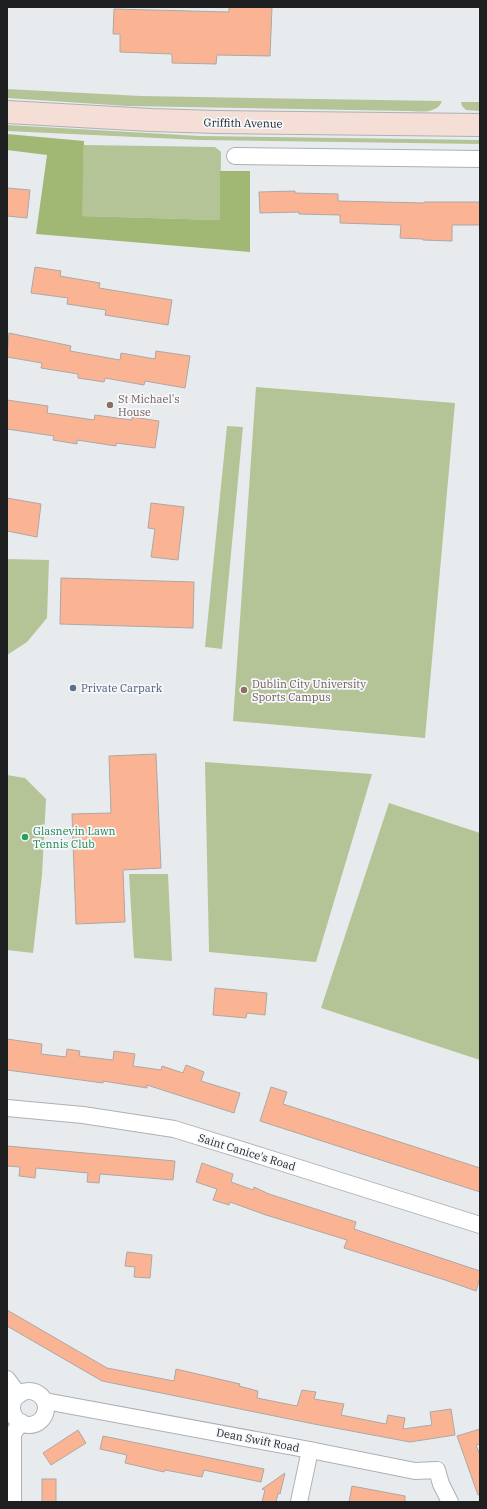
<svg xmlns="http://www.w3.org/2000/svg" width="487" height="1509" font-family="'IBM Plex Serif',serif">
<style>
.green{fill:#b4c497}
.forest{fill:#a1b874}
.building{fill:#fbb493;stroke:#aca8a6}
.lines{fill:none;stroke-linecap:round;stroke-linejoin:round}
.minor-casing{stroke:#adb0b4;stroke-width:18}
.secondary-casing{stroke:#adb0b4;stroke-width:24}
.minor{stroke:#fff;stroke-width:16}
.secondary{stroke:#f5ded5;stroke-width:22}
.education-dot{fill:#8d6e63;stroke:#f5f8fc;stroke-width:1.5}
.service-dot{fill:#5c6f8a;stroke:#f5f8fc;stroke-width:1.5}
.leisure-dot{fill:#2e9e5b;stroke:#f5f8fc;stroke-width:1.5}
.labels{text-anchor:middle;stroke-width:3.5;stroke-linejoin:round;paint-order:stroke}
.street-label{font-size:11px;fill:#1e1f21;stroke:#f5f8fc}
.education-label{font-size:11px;fill:#785e54;stroke:#f5f8fc;text-anchor:start}
.service-label{font-size:11px;fill:#4e5e75;stroke:#f5f8fc;text-anchor:start}
.leisure-label{font-size:11px;fill:#27864d;stroke:#f5f8fc;text-anchor:start}
</style>
<rect width="100%" height="100%" fill="#e8ebee"/>
<!-- green -->
<g class="green">
<path d="M7,89L141,96L442,101C437,115 418,111 407,111L127,106L7,98Z"/>
<path d="M461,102H480V111L466,110L462,106Z"/>
<path d="M7,125L200,136L480,140V144L200,140L7,131Z"/>
<path d="M84,145L215,147L221,152L220,220L81,216Z"/>
<path d="M256,387L455,403L425,738L233,721Z"/>
<path d="M227,426L243,427L222,649L205,647Z"/>
<path d="M7,559L49,560L47,618L27,642L7,655Z"/>
<path d="M205,762L372,774L316,962L209,952Z"/>
<path d="M7,775L25,778L46,799L42,875L33,953L7,950Z"/>
<path d="M389,803L480,833V1060L321,1008Z"/>
<path d="M129,874H168L172,961L134,958Z"/>
</g>
<!-- forest -->
<path class="forest" d="M7,134L84,141L82,216L220,220V171H250V252L36,234L47,155L7,150Z"/>
<!-- building -->
<g class="building">
<path d="M229,7H272L270,56L217,55L216,64L172,63V54L120,52V34H113L114,9L229,12Z"/>
<path d="M7,188L30,190L27,218L7,216Z"/>
<path d="M295,191V193L338,194V201L424,203V202H480V225H452V241L423,240V239L400,238L401,225L340,223V215L299,214V212L260,213L259,192Z"/>
<path d="M35,267L61,271L60,276L100,283L99,288L172,300L168,325L105,315L106,310L67,304L68,298L31,293Z"/>
<path d="M9,333L71,346L70,351L120,360L121,353L155,359L156,351L190,356L185,388L145,381L144,385L105,378L104,382L78,378V374L41,368L42,363L7,357Z"/>
<path d="M7,400L48,406L47,413L94,420L95,415L132,420V417L159,421L155,448L116,443V446L77,440V444L53,440L54,436L7,429Z"/>
<path d="M7,498L41,504L37,537L7,531Z"/>
<path d="M151,503L184,507L178,560L151,557L155,529L148,528Z"/>
<path d="M61,578L194,582L193,628L60,624Z"/>
<path d="M156,754L161,868L123,870L125,922L76,924L72,814L111,813L109,756Z"/>
<path d="M215,988L267,993L265,1015L247,1013L246,1018L213,1015Z"/>
<path d="M7,1039L42,1044L41,1054L66,1057L67,1049L80,1051L79,1056L113,1060L114,1051L135,1054L133,1066L161,1070L162,1066L183,1073L186,1065L204,1072L201,1081L240,1093L234,1113L147,1085V1088L103,1081V1083L7,1070Z"/>
<path d="M271,1087L287,1092L283,1104L480,1168V1192L260,1121Z"/>
<path d="M7,1146L175,1161L173,1180L100,1174L99,1183L87,1182L88,1173L36,1168L35,1178L19,1176L20,1167L7,1166Z"/>
<path d="M202,1163L233,1174L231,1182L253,1190L254,1187L269,1194L356,1222L354,1229L480,1271V1278L476,1291L445,1280L344,1248L347,1240L266,1215L230,1202L229,1205L213,1200L217,1189L196,1182Z"/>
<path d="M127,1252L152,1255L150,1278L134,1277L135,1267L125,1266Z"/>
<path d="M7,1310L107,1368L174,1381L176,1369L240,1384L239,1386L258,1391L257,1398L297,1406L302,1390L316,1392L314,1399L344,1404L341,1415L386,1424L388,1415L405,1418L403,1429L432,1425L430,1412L451,1409L455,1435L410,1442L314,1424L102,1381L7,1326Z"/>
<path d="M480,1429V1444L476,1445L480,1455V1495H478L457,1436Z"/>
<path d="M78,1430L86,1443L51,1465L43,1453Z"/>
<path d="M103,1436L264,1469L261,1482L204,1470L202,1477L165,1470L164,1472L125,1463L127,1455L100,1449Z"/>
<path d="M285,1473L280,1494L278,1493L276,1502H262L265,1490L262,1489Z"/>
<rect x="42" y="1479" width="14" height="23"/>
<path d="M352,1486L405,1496V1502H349Z"/>
</g>
<g class="lines">
<defs>
<g id="minor">
<path d="M235,156L480,159"/>
<path d="M7,1108L83,1115L174,1129L261,1156L480,1225"/>
<path d="M7,1379L19,1395"/>
<circle cx="29" cy="1408" r="17"/>
<path d="M45,1401L310,1450L415,1471L437,1470L441,1484L450,1502"/>
<path d="M13,1502V1434L21,1422"/>
<path d="M299,1502L310,1450"/>
</g>
<path id="secondary" d="M7,112L151,120L217,122L480,125"/>
</defs>
<!-- minor casing -->
<use href="#minor" class="minor-casing"/>
<!-- secondary casing -->
<use href="#secondary" class="secondary-casing"/>
<!-- minor -->
<use href="#minor" class="minor"/>
<!-- secondary -->
<use href="#secondary" class="secondary"/>
</g>
<!-- markers -->
<g class="education-dot">
<circle cx="110" cy="405" r="4"/>
<circle cx="244" cy="690" r="4"/>
</g>
<circle class="service-dot" cx="73" cy="688" r="4"/>
<circle class="leisure-dot" cx="25" cy="837" r="4"/>
<g class="labels">
<!-- street labels -->
<g class="street-label">
<text transform="translate(243 123) rotate(1)" y="4">Griffith Avenue</text>
<text transform="translate(247 1152) rotate(17)" y="4">Saint Canice's Road</text>
<text transform="translate(258 1440) rotate(11)" y="4">Dean Swift Road</text>
</g>
<!-- education labels -->
<g class="education-label">
<text x="118" y="403">St Michael's<tspan x="118" dy="13">House</tspan></text>
<text x="252" y="688">Dublin City University<tspan x="252" dy="13">Sports Campus</tspan></text>
</g>
<!-- service labels -->
<g class="service-label">
<text x="81" y="692">Private Carpark</text>
</g>
<!-- leisure labels -->
<g class="leisure-label">
<text x="33" y="835">Glasnevin Lawn<tspan x="33" dy="13">Tennis Club</tspan></text>
</g>
</g>
<!-- border -->
<rect width="487" height="1509" fill="none" stroke="#1e1f21" stroke-width="16"/>
</svg>
